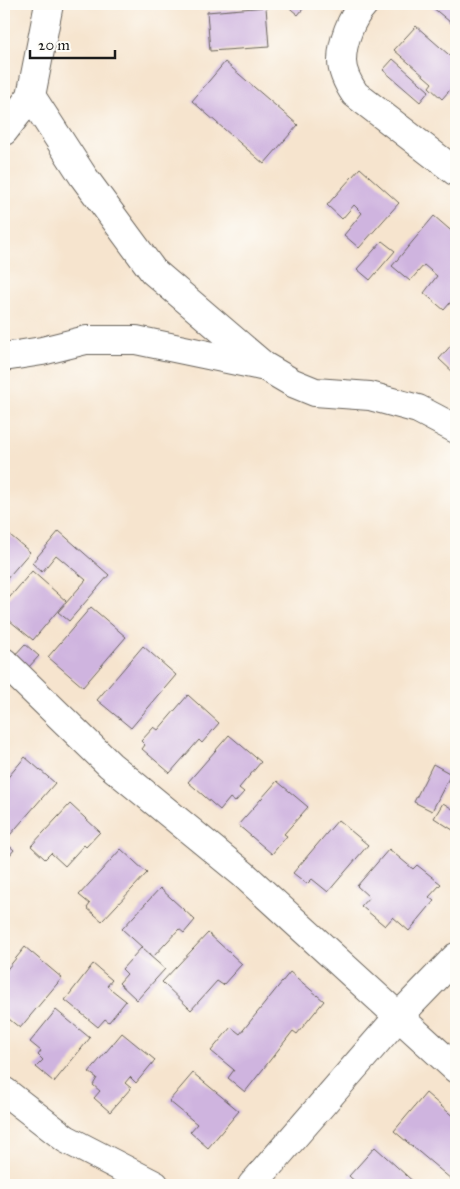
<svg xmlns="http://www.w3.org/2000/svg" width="460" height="1189" font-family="'IM FELL Great Primer',serif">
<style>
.building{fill:#cfb4df}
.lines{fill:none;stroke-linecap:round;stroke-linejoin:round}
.minor-casing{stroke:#68625a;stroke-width:30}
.minor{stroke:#fff;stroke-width:28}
</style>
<rect width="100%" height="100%" fill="#fdfcf7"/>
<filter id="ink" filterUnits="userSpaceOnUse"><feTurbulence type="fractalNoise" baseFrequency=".02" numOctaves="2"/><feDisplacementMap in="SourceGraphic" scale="10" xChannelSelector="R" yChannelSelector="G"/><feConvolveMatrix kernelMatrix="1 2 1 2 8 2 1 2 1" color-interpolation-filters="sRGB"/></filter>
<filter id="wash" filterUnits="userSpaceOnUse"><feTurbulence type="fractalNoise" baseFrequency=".0096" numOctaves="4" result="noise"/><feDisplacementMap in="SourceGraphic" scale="20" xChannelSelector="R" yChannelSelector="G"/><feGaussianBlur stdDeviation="1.12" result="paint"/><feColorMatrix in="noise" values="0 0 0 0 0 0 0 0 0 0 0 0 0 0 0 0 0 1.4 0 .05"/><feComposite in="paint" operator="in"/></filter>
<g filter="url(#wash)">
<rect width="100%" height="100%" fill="#f6e4ce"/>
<g id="blocks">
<!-- building -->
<g class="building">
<path d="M285,4H307L298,15Z"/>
<path d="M435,4H456V27L432,7Z"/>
<path d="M266,7L269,47L210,51L207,12Z"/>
<path d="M416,26L456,61V83L442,99L429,87L432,83L394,50Z"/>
<path d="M393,59L429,91L420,102L383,70Z"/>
<path d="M225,62L298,125L264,164L192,101Z"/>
<path d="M360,168L399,203L359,248L344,235L362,213L354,205L342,219L327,205Z"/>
<path d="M434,216L456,235V296L444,310L424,293L437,276L424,265L410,281L392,266Z"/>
<path d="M382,241L395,251L370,280L357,269Z"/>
<path d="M454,342L456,344V375L439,359Z"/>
<path d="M4,530L30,552L4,582Z"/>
<path d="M59,531L109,575L69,621L58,612L86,580L56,555L42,572L32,563Z"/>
<path d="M32,571L66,601L33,640L4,616V604Z"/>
<path d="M91,607L126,637L83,687L48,657Z"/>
<path d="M25,644L39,656L27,669L13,657Z"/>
<path d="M143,646L176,675L131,728L97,700Z"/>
<path d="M188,695L219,723L202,743L199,740L170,773L142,749L145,745L141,741L154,727L158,730Z"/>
<path d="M229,735L261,762L239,788L244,792L235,802L230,798L220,810L188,782Z"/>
<path d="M25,757L55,783L10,835L4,830V782Z"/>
<path d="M433,764L451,774L432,811L414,802Z"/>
<path d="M277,781L308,807L284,834L287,836L272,854L238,825Z"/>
<path d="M443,803L456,811V832L434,818Z"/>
<path d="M70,804L100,832L86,847L84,845L65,866L51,853L45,859L31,846Z"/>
<path d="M338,820L368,845L328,892L312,879L307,884L293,873Z"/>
<path d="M4,841L14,850L4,862Z"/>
<path d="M121,849L147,873L102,921L87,908L90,904L79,895Z"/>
<path d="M389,849L413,869L417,865L441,884L429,897L434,901L409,931L393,917L385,926L361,906L369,897L357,886Z"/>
<path d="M160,888L195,920L184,933L179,929L153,957L122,929Z"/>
<path d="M208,933L242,964L223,985L217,981L191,1010L162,982Z"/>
<path d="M25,947L62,978L20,1028L4,1015V973Z"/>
<path d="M141,948L165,969L137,1000L119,983L127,974L122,969Z"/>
<path d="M93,964L112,980L107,986L126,1001L109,1022L105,1019L98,1027L65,1000Z"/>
<path d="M290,972L324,1001L297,1034L293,1031L245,1092L228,1078L234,1070L211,1051L231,1027L240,1034Z"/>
<path d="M56,1010L90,1038L54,1082L36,1067L43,1060L38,1055L41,1051L30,1042Z"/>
<path d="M122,1033L155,1060L136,1083L130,1077L125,1083L131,1088L110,1112L94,1098L100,1091L93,1085L97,1078L89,1072Z"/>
<path d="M193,1073L239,1111L208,1148L190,1132L197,1124L169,1101Z"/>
<path d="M426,1093L456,1119V1172L451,1179L394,1131Z"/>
<path d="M375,1147L417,1185H359L349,1176Z"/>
</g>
</g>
</g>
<g filter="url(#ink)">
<use href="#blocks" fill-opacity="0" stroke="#68625a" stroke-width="1"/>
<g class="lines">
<defs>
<g id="minor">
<path d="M364,4C351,18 342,42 342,61C342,73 349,85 355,94L456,172"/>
<path d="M31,96L83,176L153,271L264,366L293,383L315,392L370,396L418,409L456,429"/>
<path d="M4,131L31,96L49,4"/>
<path d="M4,357L42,351L86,340H136L261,366"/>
<path d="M4,662L110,765L243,874L456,1069"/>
<path d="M4,1091L66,1139L155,1185"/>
<path d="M252,1185L399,1016L456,957"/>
</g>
</defs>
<!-- minor casing -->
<use href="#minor" class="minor-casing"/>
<!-- minor -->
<use href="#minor" class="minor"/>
</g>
</g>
<!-- margin -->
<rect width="460" height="1189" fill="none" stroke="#fdfcf7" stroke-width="20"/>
<!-- scale -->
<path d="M30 50v8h85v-8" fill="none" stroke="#1c1c1c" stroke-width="2.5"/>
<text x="38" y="50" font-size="15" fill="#1c1c1c" stroke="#fdfcf7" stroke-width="4" paint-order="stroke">20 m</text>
</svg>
